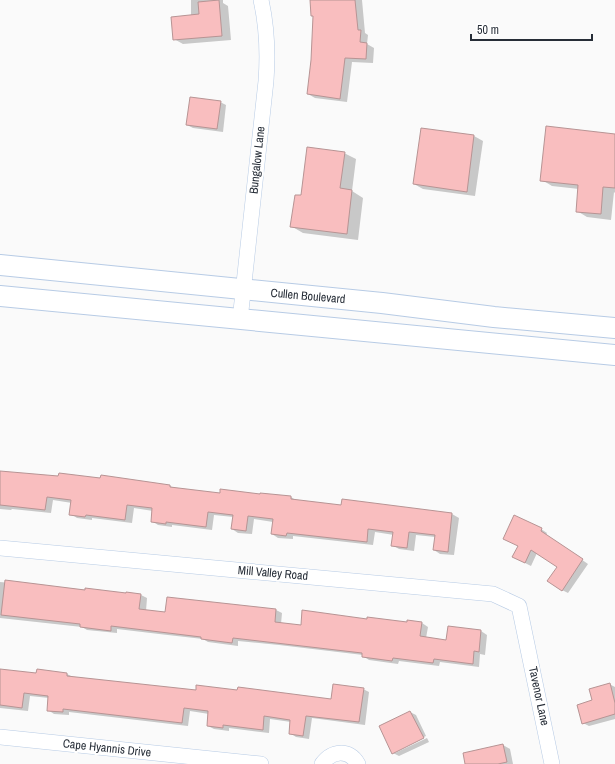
<svg xmlns="http://www.w3.org/2000/svg" width="615" height="764" font-family="'Archivo Narrow',sans-serif">
<style>
.shadow{fill:#0003}
.building{fill:#f9bebf;stroke:#b79494}
.lines{fill:none;stroke-linecap:round;stroke-linejoin:round}
.minor-casing{stroke:#b7cbe5;stroke-width:16}
.major-casing{stroke:#b7cbe5;stroke-width:22}
.minor{stroke:#fff;stroke-width:15}
.major{stroke:#fff;stroke-width:20}
.labels{text-anchor:middle;stroke-width:4;stroke-linejoin:round;paint-order:stroke}
.street-label{font-size:12px;fill:#262d37;stroke:#fff}
</style>
<rect width="100%" height="100%" fill="#fafafa"/>
<!-- shadow -->
<g class="shadow">
<path d="M191,0H223V3L228,6L231,40L183,44L174,39L191,16Z"/>
<path d="M311,0H362L365,33L368,35L367,44L374,48L373,63L352,62L347,102L315,98L308,94L312,60L314,17L312,16Z"/>
<path d="M220,102L226,105L223,132L193,128L187,125Z"/>
<path d="M422,129L474,136L483,141L475,196L423,189L414,184Z"/>
<path d="M615,135V193L614,192L611,220L587,217L577,211L579,189L552,186L542,180Z"/>
<path d="M344,153L356,159L352,191L363,198L358,240L303,233L291,226L302,196Z"/>
<path d="M0,472L59,478L101,479L102,476L170,486L176,489L220,494L261,495V494L291,497L297,501L342,506L343,500L452,514L459,518L454,555L440,554L434,550L435,537L416,535L414,551L399,549L392,545L394,535L375,532L373,545L293,536V539L278,538L272,534L273,522L254,519L252,534L238,533L232,529L233,517L214,515L212,530L172,525V527L158,525L152,521L153,511L134,508L132,523L92,518V520L77,518L71,514L72,503L53,500L51,513L12,509L11,510L0,509Z"/>
<path d="M541,529L547,533L546,535L588,564L568,593L562,590L558,567L537,553L531,566L519,560V546Z"/>
<path d="M0,582L141,595L147,598L146,611L166,613L276,610L282,613L281,624L302,626L367,620L407,623H422L428,627L426,638L447,641L448,627L481,631L487,635L485,655L480,654L479,667L440,662L439,666L399,661L398,664L369,660L363,656V655L279,645L238,641V646L208,642L203,639L159,634L117,629V633L87,630L82,627L0,618Z"/>
<path d="M0,670L37,674H67L73,677L196,691L332,700L363,689L369,692L365,725L312,718L309,739L296,737L290,733L291,722L270,719L269,733L229,728V731L214,729L208,726L209,714L190,711L188,726L69,712V715L54,714L48,710L49,698L30,696L28,711L0,708Z"/>
<path d="M609,684L615,687V719L589,726L583,723L593,701Z"/>
<path d="M410,712L416,715L426,736L395,751V753L427,738L429,742L399,756L393,753Z"/>
<path d="M503,745L510,749L513,764H467Z"/>
</g>
<!-- building -->
<g class="building">
<path d="M219,0L222,36L173,40L171,17L199,14L198,2Z"/>
<path d="M310,0H355L358,30H361L360,42L367,43L366,59L345,58L340,99L307,94L311,60L313,16H311Z"/>
<path d="M190,97L221,101L217,129L186,125Z"/>
<path d="M546,126L615,134V188L603,187L601,214L576,212L578,185L540,181Z"/>
<path d="M421,128L474,135L467,192L413,184Z"/>
<path d="M307,147L345,152L340,188L352,190L347,234L290,227L295,195H301Z"/>
<path d="M0,471L58,476L59,473L100,478L101,475L170,485V487L220,493V489L260,494V493L291,496V499L341,505L342,499L452,513L448,552L433,550L435,535L409,532L407,548L391,546L393,532L368,529L367,542L287,533L286,536L271,534L273,519L248,516L246,531L231,529L233,515L208,512L206,527L166,522V524L151,522L152,508L127,505L125,520L86,515L85,517L69,515L71,500L47,497L45,510L0,505Z"/>
<path d="M514,515L542,528L541,531L583,559L562,591L547,581L557,567L531,550L525,563L512,557L518,546L503,539Z"/>
<path d="M5,580L85,590V588L126,593V592L141,594L139,609L165,612L167,597L276,609L275,622L301,625L302,610L367,619V617L407,622V620L422,622L420,636L446,640L448,626L481,630L479,652L474,651L473,664L434,659L433,663L393,658L392,661L362,657V653L233,638L232,643L201,639V637L111,626V631L80,627V624L1,615Z"/>
<path d="M0,669L36,673L37,669L67,673V676L196,690V685L237,690L238,687L331,699L333,684L364,688L359,722L306,716L303,736L289,734L290,720L264,716L263,730L223,725V728L207,726L208,711L184,708L182,723L63,709V712L47,711L48,696L24,693L22,708L0,705Z"/>
<path d="M610,683L615,703V714L582,724L577,705L592,700L589,689Z"/>
<path d="M410,711L424,738L392,754L379,726Z"/>
<path d="M503,744L507,762L498,764H465L463,753Z"/>
</g>
<g class="lines">
<defs>
<g id="minor">
<path d="M240,320L266,81C268,54 267,27 261,0"/>
<path d="M0,548L493,594L519,606L552,764"/>
<path d="M0,737L261,764"/>
<path d="M322,764C332,750 349,749 358,764"/>
</g>
<g id="major">
<path d="M0,265L382,303L494,317L615,328"/>
<path d="M0,296L615,355"/>
</g>
</defs>
<!-- minor casing -->
<use href="#minor" class="minor-casing"/>
<!-- major casing -->
<use href="#major" class="major-casing"/>
<!-- minor -->
<use href="#minor" class="minor"/>
<!-- major -->
<use href="#major" class="major"/>
</g>
<g class="labels">
<!-- street labels -->
<g class="street-label">
<text transform="translate(257 160) rotate(-84)" y="4">Bungalow Lane</text>
<text transform="translate(308 296) rotate(5)" y="4">Cullen Boulevard</text>
<text transform="translate(273 573) rotate(5)" y="4">Mill Valley Road</text>
<text transform="translate(539 696) rotate(78)" y="4">Tavenor Lane</text>
<text transform="translate(107 748) rotate(6)" y="4">Cape Hyannis Drive</text>
</g>
</g>
<!-- scale -->
<path d="M471 34v6h121v-6" fill="none" stroke="#262d37" stroke-width="2"/>
<text x="477" y="34" font-size="12" fill="#262d37" stroke="#ffffff" stroke-width="3" paint-order="stroke">50 m</text>
</svg>
